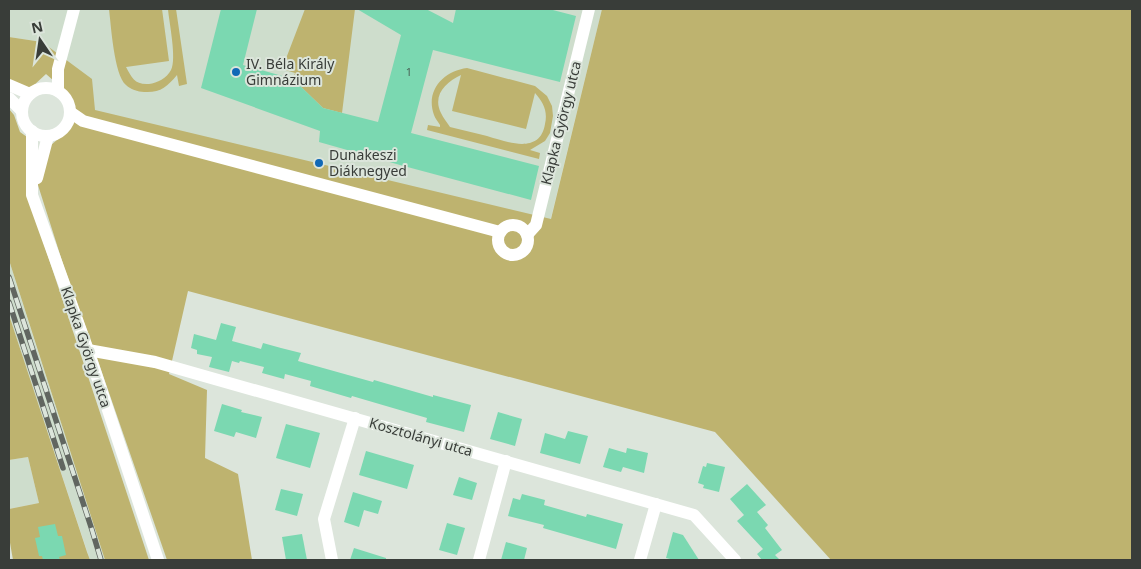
<svg xmlns="http://www.w3.org/2000/svg" width="1141" height="569" font-family="'Noto Sans',sans-serif">
<style>
.built{fill:#ceddcc}
.green{fill:#beb36f;fill-rule:evenodd}
.building{fill:#7bd8b1}
.lines{fill:none;stroke-linecap:round;stroke-linejoin:round}
.street{stroke:#fff;stroke-width:12}
.rail-casing{stroke:#616660;stroke-width:5.5}
.rail{stroke:#dce5db;stroke-width:4;stroke-dasharray:11;stroke-linecap:butt}
.poi-dot{fill:#1169b6;stroke:#dce5db;stroke-width:2}
.labels{text-anchor:middle;stroke-width:4;stroke-linejoin:round;paint-order:stroke}
.number-label{font-size:11px;fill:#4a6457}
.poi-label{font-size:14px;fill:#393d39;stroke:#dce5db;text-anchor:start}
.street-label{font-size:14px;fill:#393d39;stroke:#dce5db}
</style>
<rect width="100%" height="100%" fill="#dce5db"/>
<!-- built -->
<g class="built">
<path d="M9,9H602L538,271L97,140L42,42L9,37Z"/>
<path d="M9,260L33,336L105,560H90L9,315Z"/>
<path d="M28,457L39,503L9,509V460Z"/>
</g>
<!-- green -->
<g class="green">
<path d="M109,9H162L169,61L126,67C132,78 135,85 149,84C157,83 167,78 171,70C177,59 169,22 168,9H176L187,84L179,86L177,75C167,87 160,93 144,92C138,92 130,89 126,85C114,75 111,25 109,9Z"/>
<path d="M305,9H355L342,113L323,108L293,79L295,73L282,69Z"/>
<path d="M602,9H1132V560H831L715,432L188,291L169,374L207,390L205,458L238,474L252,560H167L98,361L64,267L37,182L51,145L65,133L69,121L65,96L62,88L46,74L33,86L22,91L9,78V37L42,42L92,79L95,110L551,219Z"/>
<path d="M467,68L535,86L547,96L552,106L553,116L550,133L545,141L530,150L540,153L539,159L427,130L428,125L440,127V125C438,122 435,118 434,115C425,90 444,71 467,68ZM461,75L452,111L526,129L535,93C543,102 548,111 545,124C540,155 507,142 487,136C475,133 462,130 450,127C447,122 443,118 441,113C432,95 446,82 461,75Z"/>
<path d="M9,109L14,115L20,132L27,137L28,196L149,560H105L9,260Z"/>
<path d="M9,315L87,552L90,560H13L9,537V509L39,503L28,457L9,460Z"/>
</g>
<!-- building -->
<g class="building">
<path d="M221,9H257L243,65L293,79L323,108L378,122L401,35L357,9H426L453,23L456,9H549L576,16L560,82L433,50L411,133L539,166L531,200L400,165L319,142L320,131L201,88Z"/>
<path d="M221,323L236,327L232,341L261,349L263,343L281,348L301,353L298,361L373,382L374,380L433,397V395L471,405L464,432L426,422L427,418L352,396L351,398L310,386L311,381L285,374L284,379L262,373L264,367L240,361L239,363L232,361L229,372L209,367L212,357L197,354V350L191,348L194,334L216,340Z"/>
<path d="M222,404L242,410L241,412L262,417L256,438L236,432L234,437L214,431Z"/>
<path d="M498,412L522,419L515,446L490,439Z"/>
<path d="M286,424L320,433L310,468L276,458Z"/>
<path d="M568,431L588,436L580,464L540,453L545,433L565,439Z"/>
<path d="M609,448L626,453L627,448L648,453L644,473L623,467L621,472L603,467Z"/>
<path d="M366,451L414,465L407,489L359,475Z"/>
<path d="M707,463L725,467L719,492L703,488L704,485L698,483L703,466L706,467Z"/>
<path d="M459,477L477,483L472,500L453,495Z"/>
<path d="M747,484L766,505L757,512L768,525L765,528L782,550L775,555L780,560H762L757,554L763,549L737,521L744,515L730,499Z"/>
<path d="M281,489L303,494L297,516L275,510Z"/>
<path d="M353,492L382,501L378,514L364,510L359,527L344,522Z"/>
<path d="M522,494L545,500L544,505L586,517L587,514L623,524L616,549L543,528L544,525L508,516L513,498L520,500Z"/>
<path d="M447,523L465,528L457,555L439,550Z"/>
<path d="M55,524L58,536H62L66,555L59,557L60,560H43L42,556H39L35,538L40,537L38,527Z"/>
<path d="M673,532L683,535L699,560H674L666,558Z"/>
<path d="M302,534L307,560H286L282,537Z"/>
<path d="M506,542L527,548L524,560H501Z"/>
<path d="M354,548L386,558V560H350Z"/>
</g>
<g class="lines">
<!-- street -->
<g class="street">
<path d="M9,85L30,94"/>
<circle cx="46" cy="112" r="24"/>
<path d="M58,91V69L74,9"/>
<path d="M9,98L22,111"/>
<path d="M70,112L83,121L500,232"/>
<path d="M32,131V195L88,350L158,560"/>
<path d="M37,178L48,136"/>
<circle cx="513" cy="240" r="15"/>
<path d="M527,235L536,225L589,9"/>
<path d="M88,350L155,362L694,515L735,560"/>
<path d="M332,560L324,519L355,418"/>
<path d="M479,560L506,461"/>
<path d="M640,560L656,504"/>
</g>
<defs>
<g id="rail">
<path d="M9,277L92,530L101,560"/>
<path d="M9,302L63,468"/>
</g>
</defs>
<!-- rail casing -->
<use href="#rail" class="rail-casing"/>
<!-- rail -->
<use href="#rail" class="rail"/>
</g>
<!-- markers -->
<g class="poi-dot">
<circle cx="236" cy="72" r="5"/>
<circle cx="319" cy="163" r="5"/>
</g>
<g class="labels">
<!-- number labels -->
<g class="number-label">
<text x="409" y="76">1</text>
</g>
<!-- poi labels -->
<g class="poi-label">
<text x="246" y="69">IV. Béla Király<tspan x="246" dy="16">Gimnázium</tspan></text>
<text x="329" y="160">Dunakeszi<tspan x="329" dy="16">Diáknegyed</tspan></text>
</g>
<!-- street labels -->
<g class="street-label">
<text transform="translate(561 123) rotate(-76)" y="5">Klapka György utca</text>
<text transform="translate(86 347) rotate(71)" y="5">Klapka György utca</text>
<text transform="translate(421 437) rotate(16)" y="5">Kosztolányi utca</text>
</g>
</g>
<!-- border -->
<rect width="1141" height="569" fill="none" stroke="#393d39" stroke-width="20"/>
<!-- north arrow -->
<g transform="translate(40 40) rotate(347)" stroke="#dce5db" stroke-width="4" paint-order="stroke">
<path d="M0-4L9 19L0 12L-9 19Z" fill="#393d39"/>
<text y="-8" font-size="14" font-weight="bold" text-anchor="middle" fill="#393d39">N</text>
</g>
</svg>
